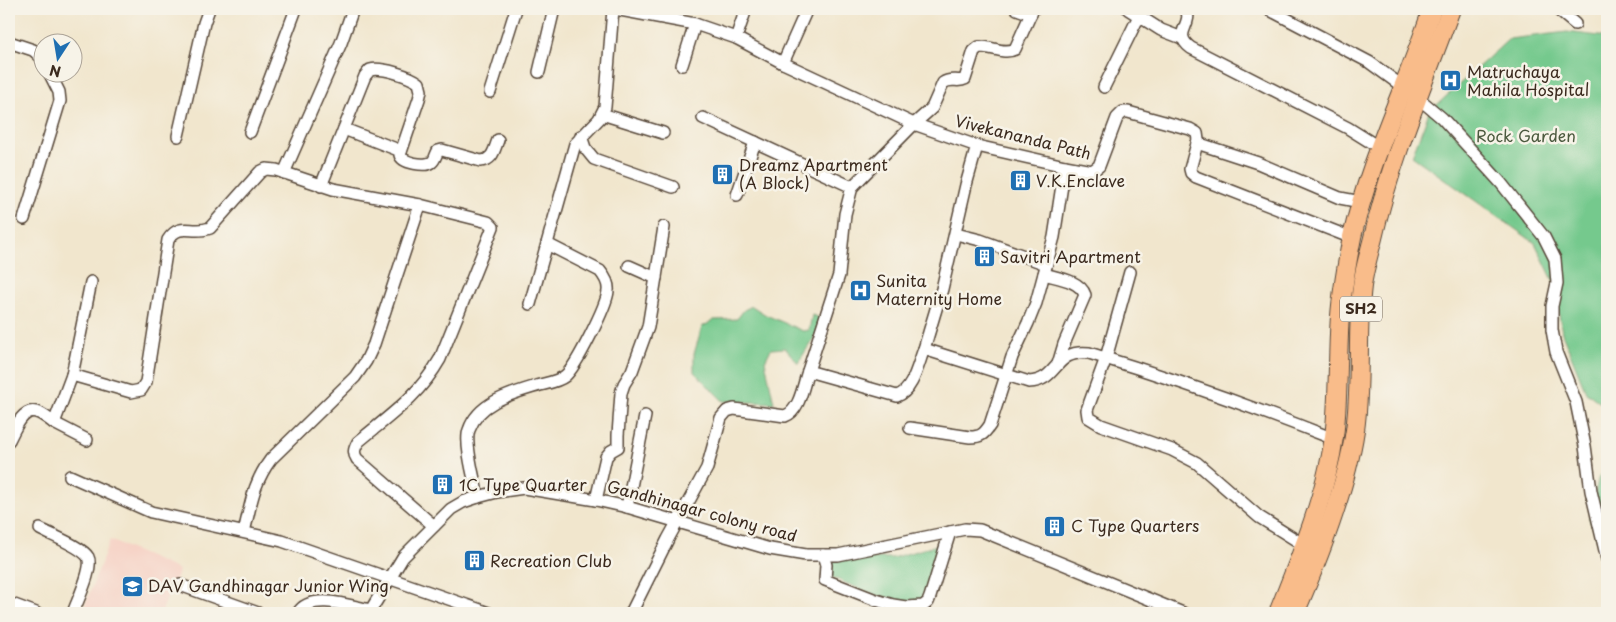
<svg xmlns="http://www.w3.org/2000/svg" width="1616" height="622" font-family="'Playpen Sans',sans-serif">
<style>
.built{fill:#f6d1c5}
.green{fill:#74c98d;stroke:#587a56}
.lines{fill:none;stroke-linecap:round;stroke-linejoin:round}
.street-casing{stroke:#564638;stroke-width:14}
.primary-casing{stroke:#564638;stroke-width:20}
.street{stroke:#fff;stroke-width:11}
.primary{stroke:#f9bc8a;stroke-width:18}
.labels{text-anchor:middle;stroke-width:5;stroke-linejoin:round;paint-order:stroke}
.shield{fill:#f7f3e8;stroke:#73665b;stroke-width:1}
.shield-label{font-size:15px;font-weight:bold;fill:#3b2a1e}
.poi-label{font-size:16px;fill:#3b2a1e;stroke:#f7f3e8;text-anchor:start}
.park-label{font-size:16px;fill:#4c5a3f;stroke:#f7f3e8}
.street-label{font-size:16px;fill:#3b2a1e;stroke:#f7f3e8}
</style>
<rect width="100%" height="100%" fill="#f7f3e8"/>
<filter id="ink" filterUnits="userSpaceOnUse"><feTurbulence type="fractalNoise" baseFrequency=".02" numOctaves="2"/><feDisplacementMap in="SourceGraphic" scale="10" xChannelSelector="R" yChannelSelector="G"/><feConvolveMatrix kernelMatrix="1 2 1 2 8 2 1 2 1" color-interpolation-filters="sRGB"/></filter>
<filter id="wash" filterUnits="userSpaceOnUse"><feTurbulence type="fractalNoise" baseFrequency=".0096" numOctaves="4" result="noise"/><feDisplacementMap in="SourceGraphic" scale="20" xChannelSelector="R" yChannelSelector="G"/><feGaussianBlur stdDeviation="1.12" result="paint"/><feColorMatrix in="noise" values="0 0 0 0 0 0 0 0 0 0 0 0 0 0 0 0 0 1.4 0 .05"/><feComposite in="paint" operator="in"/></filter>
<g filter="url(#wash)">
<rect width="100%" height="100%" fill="#f1e6cd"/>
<!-- built -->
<path class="built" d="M110,540L179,570L161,613H82Z"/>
<!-- green -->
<g class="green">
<path d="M1567,32L1607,37V408L1586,392L1562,333L1554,282L1535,243L1412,156L1429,112L1509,39Z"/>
<path d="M752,306L766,315L803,331L809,330L812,315L825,320L798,363L785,348L771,349L765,361L774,403L723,401L694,372V354L702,327L714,320L737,319L744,310Z"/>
<path d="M1607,470V563L1589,518L1599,476Z"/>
<path d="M944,543L928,598L912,602L877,596L829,576L831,561L857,558H892Z"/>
</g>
</g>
<g filter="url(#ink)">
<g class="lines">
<defs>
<g id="street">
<path d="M615,9L695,24L736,38L783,63L914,124L932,108L943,83C951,77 958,83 965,79L974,51L979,47C991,46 1004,55 1015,49L1033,9"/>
<path d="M1017,9L1031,14"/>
<path d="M1128,9L1161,30L1182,38"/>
<path d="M1186,9C1194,25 1171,33 1191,48L1348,128L1380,148"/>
<path d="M1268,9L1369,62L1417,97L1442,118L1501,183L1544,237L1555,259L1557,283L1552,306V330L1556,352L1576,402L1585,446L1591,491L1607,559"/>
<path d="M1557,9L1575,24"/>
<path d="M736,38L746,9"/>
<path d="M9,42L33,50L42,58"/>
<path d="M783,63L807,9"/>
<path d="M682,65L695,24"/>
<path d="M539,72L554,9"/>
<path d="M1104,87L1139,16"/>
<path d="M490,92L516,9"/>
<path d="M602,114L663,133"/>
<path d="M703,118L852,187"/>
<path d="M344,129L401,151"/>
<path d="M250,132L296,9"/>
<path d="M178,136L204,23L209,9"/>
<path d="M581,136L585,148L594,159L673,187"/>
<path d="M1197,143L1258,163L1340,198L1361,202"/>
<path d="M977,146L966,185L942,289L924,349L1029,382C1059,381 1053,349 1089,353C1172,378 1253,407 1334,439"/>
<path d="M284,173L341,43L353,9"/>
<path d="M321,186L365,76L370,70C382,67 410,76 419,83L421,91L419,99L400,155C402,163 426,167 432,162C435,160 436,154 438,151L442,150L481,161C493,160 494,150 498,140"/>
<path d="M737,195L755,142"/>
<path d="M24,219L60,101L59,92L49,72"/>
<path d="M956,234L980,240L1046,264"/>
<path d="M629,266L656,278"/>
<path d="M1130,272L1106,358L1087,410L1088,417L1101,425L1172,450L1197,463L1259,517L1304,545"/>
<path d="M1044,274C1057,278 1080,280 1085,295L1064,344L1058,364"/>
<path d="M530,304L575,144L599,119L605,107L613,9"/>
<path d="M924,349C918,364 913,391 897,396L808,371L839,275L845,214L852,187L914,124L977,146L1065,166L1092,171L1099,166L1117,118L1123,112H1128L1190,129L1197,133L1198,140L1190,169L1191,173L1196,177L1352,238"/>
<path d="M72,375L91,282"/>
<path d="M54,423L87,440"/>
<path d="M910,428L970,437C981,437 984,434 990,425L1012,357L1028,323L1036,303L1054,237L1065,166"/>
<path d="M9,440C14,431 22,408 36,412C42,413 48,419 54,423L72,375L131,392L141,390L146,382L168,240C180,221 192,235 210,228L260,172L266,169L276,170L333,189L420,205L488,222L493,227L440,359C419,396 390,415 358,442C354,449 353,453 357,459L434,526"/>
<path d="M70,476L151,512L282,541L489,613"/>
<path d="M478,497C475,482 464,443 469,430C479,401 514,393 540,385C548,383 559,381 565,376C576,367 607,305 608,291C609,283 605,277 600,271L547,244"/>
<path d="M596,500L606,457L611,451L618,447V435L621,393L624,384L632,371L648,327L664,227"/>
<path d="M627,507L645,416"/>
<path d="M40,529C51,535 82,547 88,557C94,568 77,601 73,613"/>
<path d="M244,532C251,504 253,483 271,459L355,377L366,361L374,344L420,205"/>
<path d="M823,555L826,565L825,580L876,600L893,605L906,607L923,606L928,602L930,597L950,532"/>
<path d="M180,585L258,613"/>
<path d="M9,603L36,613"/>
<path d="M298,613C310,592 351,606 370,610"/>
<path d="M369,613L403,557L451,509L463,502L478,497L497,492L524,488L596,500L627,507L770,549L806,555H838L965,529L980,530L1183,613"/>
<path d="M631,613L668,539L707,468L721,418L727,411L734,409L785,416C800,411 803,385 808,371"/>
</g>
<g id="primary">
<path d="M1278,613C1300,558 1326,495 1334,437C1339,397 1337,356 1340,316C1342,290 1347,263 1352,237C1370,158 1407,85 1432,9"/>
<path d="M1295,613C1319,558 1346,490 1355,430C1362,382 1356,334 1362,286C1364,270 1369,254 1373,238C1391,159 1423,85 1451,9"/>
</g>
</defs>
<!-- street casing -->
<use href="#street" class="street-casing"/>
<!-- primary casing -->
<use href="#primary" class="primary-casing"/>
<!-- street -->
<use href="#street" class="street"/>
<!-- primary -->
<use href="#primary" class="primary"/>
</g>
</g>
<!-- icons -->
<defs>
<symbol id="hospital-square" viewBox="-11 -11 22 22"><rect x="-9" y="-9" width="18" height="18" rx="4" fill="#1f6fb2" stroke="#f7f3e8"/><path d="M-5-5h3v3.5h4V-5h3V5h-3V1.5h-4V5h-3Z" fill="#fff"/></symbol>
<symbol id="building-square" viewBox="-11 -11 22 22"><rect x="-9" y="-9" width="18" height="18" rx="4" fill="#1f6fb2" stroke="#f7f3e8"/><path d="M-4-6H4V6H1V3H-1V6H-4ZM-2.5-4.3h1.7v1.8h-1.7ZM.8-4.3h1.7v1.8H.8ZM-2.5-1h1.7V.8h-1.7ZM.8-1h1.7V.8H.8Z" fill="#fff"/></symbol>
<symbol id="school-square" viewBox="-11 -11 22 22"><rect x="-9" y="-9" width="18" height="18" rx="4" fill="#1f6fb2" stroke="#f7f3e8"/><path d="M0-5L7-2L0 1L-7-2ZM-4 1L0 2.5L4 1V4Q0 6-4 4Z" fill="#fff"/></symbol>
</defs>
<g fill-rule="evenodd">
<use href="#hospital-square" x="1438" y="68" width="25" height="25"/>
<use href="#building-square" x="710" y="162" width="25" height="25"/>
<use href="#building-square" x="1008" y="168" width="25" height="25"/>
<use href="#building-square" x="972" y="244" width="25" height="25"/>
<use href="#hospital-square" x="848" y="278" width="25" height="25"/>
<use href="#building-square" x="430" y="472" width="25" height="25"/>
<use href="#building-square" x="1042" y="514" width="25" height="25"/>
<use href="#building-square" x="462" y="548" width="25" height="25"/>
<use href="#school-square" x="120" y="574" width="25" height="25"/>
</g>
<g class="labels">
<!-- shield labels -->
<rect class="shield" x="1340" y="296.5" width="42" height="25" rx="4"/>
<g class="shield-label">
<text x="1361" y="314">SH2</text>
</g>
<!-- poi labels -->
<g class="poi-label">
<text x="1467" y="78">Matruchaya<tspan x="1467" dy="18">Mahila Hospital</tspan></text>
<text x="739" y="171">Dreamz Apartment<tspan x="739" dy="18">(A Block)</tspan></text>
<text x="1036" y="187">V.K.Enclave</text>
<text x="1000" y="263">Savitri Apartment</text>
<text x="876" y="287">Sunita<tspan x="876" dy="18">Maternity Home</tspan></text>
<text x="459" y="491">1C Type Quarter</text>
<text x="1071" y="532">C Type Quarters</text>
<text x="490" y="567">Recreation Club</text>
<text x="148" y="592">DAV Gandhinagar Junior Wing</text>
</g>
<!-- park labels -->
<g class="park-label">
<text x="1526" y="142">Rock Garden</text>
</g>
<!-- street labels -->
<g class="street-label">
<text transform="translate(1023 137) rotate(14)" y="6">Vivekananda Path</text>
<text transform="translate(702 511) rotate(15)" y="6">Gandhinagar colony road</text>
</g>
</g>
<!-- margin -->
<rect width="1616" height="622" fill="none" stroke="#f7f3e8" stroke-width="30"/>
<!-- north arrow -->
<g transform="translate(58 58) rotate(192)"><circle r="24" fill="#f7f3e8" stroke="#aca397"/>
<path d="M0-4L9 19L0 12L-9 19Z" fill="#1f6fb2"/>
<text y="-8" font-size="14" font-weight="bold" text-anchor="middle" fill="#3b2a1e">N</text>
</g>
</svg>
